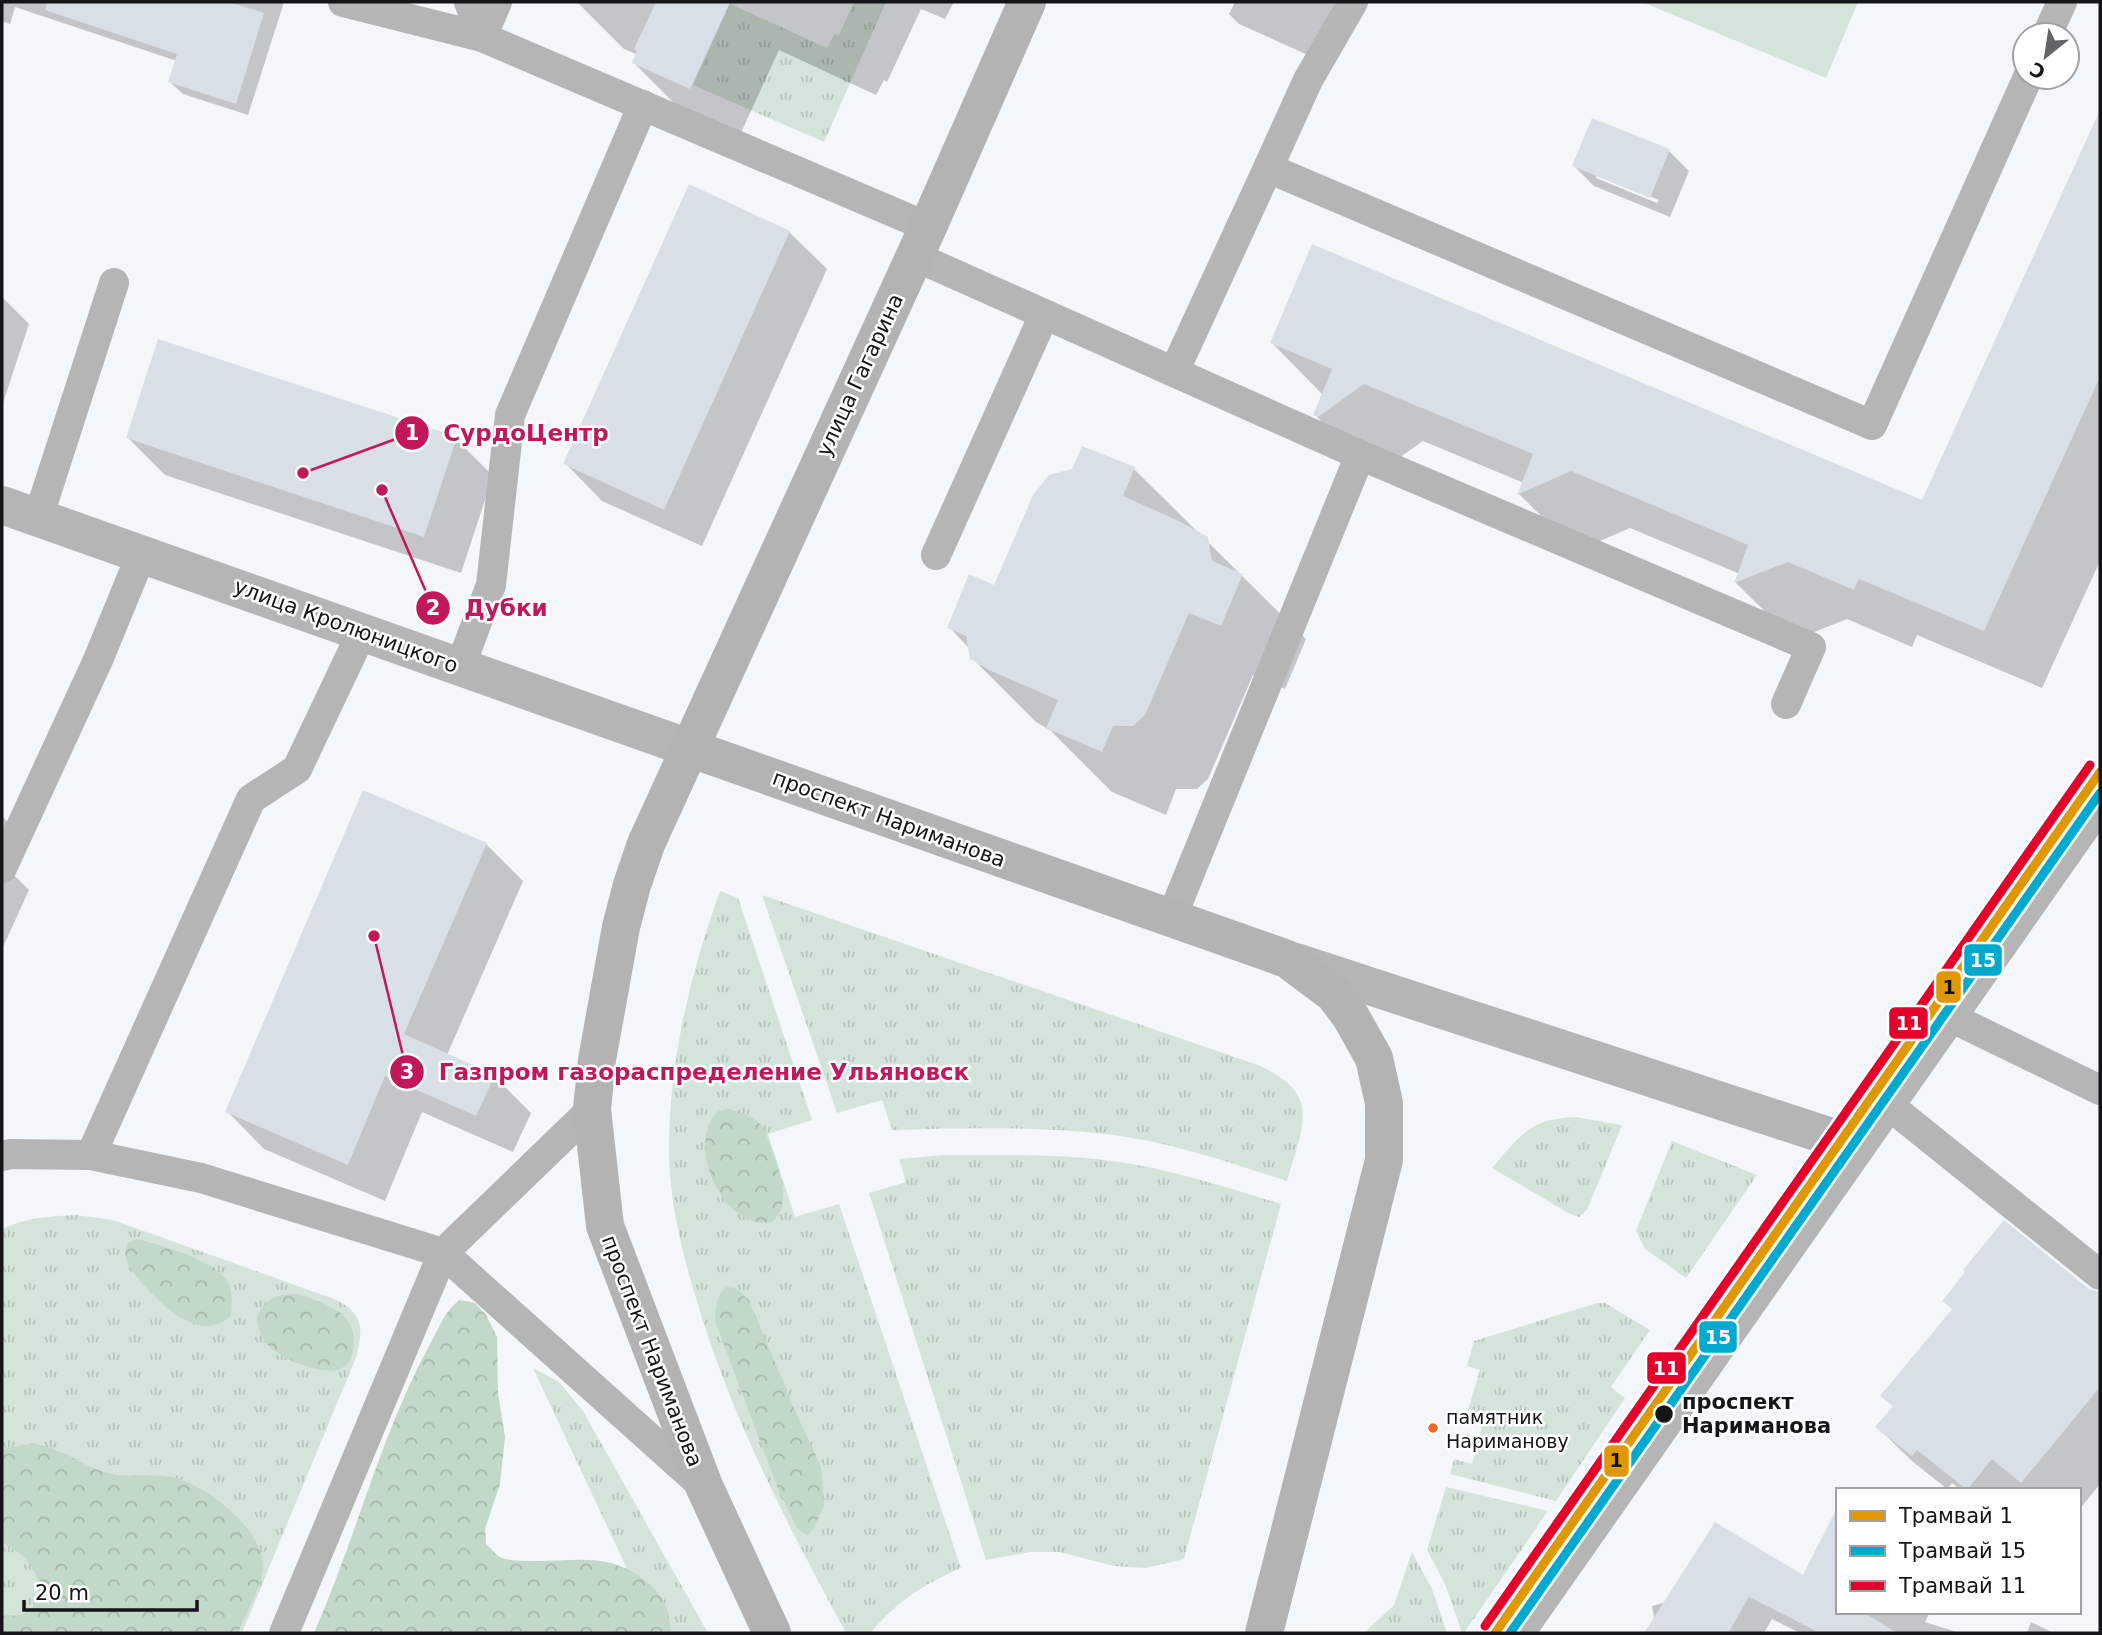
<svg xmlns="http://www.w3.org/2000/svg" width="2102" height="1635" font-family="'DejaVu Sans',sans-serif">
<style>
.grass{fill:url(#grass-tufts)}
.forest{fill:url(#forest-crowns)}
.pitch{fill:#d5e4da}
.shadow{fill:#0003;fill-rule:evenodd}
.building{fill:#d8dfe7}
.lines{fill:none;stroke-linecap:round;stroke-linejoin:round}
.service{stroke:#b4b5b4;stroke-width:30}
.tertiary{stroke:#b4b5b4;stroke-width:38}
.secondary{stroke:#b3b3b3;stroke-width:38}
.tram-1-casing{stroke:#fff;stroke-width:14}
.tram-2-casing{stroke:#fff;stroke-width:14}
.tram-3-casing{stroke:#fff;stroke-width:14}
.tram-1{stroke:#e09802;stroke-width:9}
.tram-2{stroke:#00a9ce;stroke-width:9}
.tram-3{stroke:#e4002b;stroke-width:9}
.stop-dot{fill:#141517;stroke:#fff;stroke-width:2.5}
.bus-dot{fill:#f26522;stroke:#fff;stroke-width:2.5}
.labels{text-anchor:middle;stroke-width:5;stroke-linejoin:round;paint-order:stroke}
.bus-label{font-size:19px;fill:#141517;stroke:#fff;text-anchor:start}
.street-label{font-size:21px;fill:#141517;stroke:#fff}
.stop-label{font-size:21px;font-weight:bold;fill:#141517;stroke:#fff;text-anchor:start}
.leader{fill:none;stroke:#c2185b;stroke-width:2.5}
.callout-dot{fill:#c2185b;stroke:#fff;stroke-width:2.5}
.mark-label{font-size:21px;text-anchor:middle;font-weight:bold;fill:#fff}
.callout-label{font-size:23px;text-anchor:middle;font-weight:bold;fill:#c2185b;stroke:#fff;stroke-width:5;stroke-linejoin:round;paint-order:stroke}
.line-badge{stroke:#fff;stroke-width:2.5}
.badge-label{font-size:19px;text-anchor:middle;font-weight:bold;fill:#fff}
.pale-badge-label{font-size:19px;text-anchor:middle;font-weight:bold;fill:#111}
</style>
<defs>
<pattern id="grass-tufts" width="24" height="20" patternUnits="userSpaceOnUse" patternTransform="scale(1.75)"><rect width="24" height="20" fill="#d5e4da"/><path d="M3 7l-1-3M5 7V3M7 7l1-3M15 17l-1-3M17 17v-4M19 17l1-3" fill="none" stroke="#b6c3ba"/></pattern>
<pattern id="forest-crowns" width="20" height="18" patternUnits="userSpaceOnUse" patternTransform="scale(1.75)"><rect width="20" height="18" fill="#c2d8c8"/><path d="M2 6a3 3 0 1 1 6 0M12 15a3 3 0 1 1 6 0" fill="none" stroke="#a6b8ab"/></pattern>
</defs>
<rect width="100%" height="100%" fill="#f4f7fa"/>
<!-- grass -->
<g class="grass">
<path d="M854,2H886L824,142L693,85L730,4L827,48L834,34L839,35Z"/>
<path d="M720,891L738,898L812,1120L768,1134L795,1217L839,1204L961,1568C926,1583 895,1602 871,1633H846C787,1524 730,1415 695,1295C681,1248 669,1199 669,1150C669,1061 690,975 720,891Z"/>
<path d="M762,895L1258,1065C1323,1095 1303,1124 1287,1181C1228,1162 1167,1141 1106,1134C1034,1126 963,1128 892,1130L882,1100L837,1113Z"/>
<path d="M1576,1117L1622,1125L1587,1210L1579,1217L1570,1214L1492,1168C1521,1134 1530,1119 1576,1117Z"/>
<path d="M1672,1141L1757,1175L1686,1278L1645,1249L1636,1231Z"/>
<path d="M945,1155C998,1155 1051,1154 1105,1160C1164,1167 1223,1186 1281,1204L1184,1559L1145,1568L1114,1566L1059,1552H1031L986,1560L869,1193L906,1182L899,1159Z"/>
<path d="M76,1215L113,1220L337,1300C363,1315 363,1327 357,1355L242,1633H2V1229C26,1218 50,1216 76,1215Z"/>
<path d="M1597,1303H1605L1650,1330L1611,1387L1625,1398L1556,1501L1450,1474L1454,1459L1472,1464L1485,1415L1468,1410L1480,1370L1467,1366L1474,1341Z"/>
<path d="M533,1368L559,1382L583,1411L708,1633H657Z"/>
<path d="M1446,1487L1548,1511L1464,1633H1462L1445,1584L1427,1550Z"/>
<path d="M1412,1552L1432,1589L1447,1633H1364L1394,1605Z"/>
</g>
<!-- forest -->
<g class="forest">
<path d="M728,1109C743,1113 756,1117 765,1130C772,1155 798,1203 771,1222C726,1231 683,1147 718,1111Z"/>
<path d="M138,1239C162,1246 208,1258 225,1278C233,1288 232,1302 231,1315C202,1346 160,1304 141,1282C134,1273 122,1261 126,1248C127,1242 133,1241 138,1239Z"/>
<path d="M726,1287L736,1288L749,1300L797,1415L821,1467L824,1505L814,1528L807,1535L797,1528L778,1489L715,1321C716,1308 716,1296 726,1287Z"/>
<path d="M299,1294C327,1305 359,1312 353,1349C352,1359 348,1366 339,1369C321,1376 282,1359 269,1346C261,1338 258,1328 257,1317C266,1297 279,1294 299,1294Z"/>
<path d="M460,1300L475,1303L486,1315L497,1337L498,1393L505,1437L500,1484L485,1529L486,1544C491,1548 496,1556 502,1558C511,1561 525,1561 534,1561C577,1561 611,1552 647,1582C664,1596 670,1611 671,1633H314C356,1538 380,1436 430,1344C439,1328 445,1310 460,1300Z"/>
<path d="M33,1443C41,1445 50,1447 58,1451C76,1458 92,1470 112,1474C133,1478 154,1473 175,1478C210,1487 270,1534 262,1574C258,1594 245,1615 238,1633H2V1616C9,1614 17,1617 23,1614C45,1604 41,1577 28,1562C21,1553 12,1548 2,1542V1449Z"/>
</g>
<!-- pitch -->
<path class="pitch" d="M1642,2H1858L1826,78Z"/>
<!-- shadow -->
<g class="shadow">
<path d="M2,2H284L248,115L183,94L170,82L177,61L15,7L10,24L2,21Z"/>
<path d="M577,2H954L945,19L921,9L887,82L884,80L876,95L779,50L739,137L683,112L634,63L638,55L624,49Z"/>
<path d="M1235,2H1336L1310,56L1239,24L1229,14Z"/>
<path d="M2100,113V561L2042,688L1917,635L1912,647L1847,619L1794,640L1736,583L1740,574L1630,528L1577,551L1519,494L1524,483L1423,441L1376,474L1315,415L1323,395L1272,343L1923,503Z"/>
<path d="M1669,151L1689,171L1670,217L1594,186L1574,166ZM1596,174L1659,200L1657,203L1596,178Z"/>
<path d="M789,232L827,269L702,546L602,501L565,463Z"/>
<path d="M2,297L29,324L2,406Z"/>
<path d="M128,438L456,439L493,476L461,573L165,475Z"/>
<path d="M1134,469L1306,639L1285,689L1253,675L1208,779L1197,789H1176L1166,815L1112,792L1051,731L1036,722L972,658L970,649L949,627Z"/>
<path d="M2,816L17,832L3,864L29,890L2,949Z"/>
<path d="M486,844L523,881L447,1055L494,1076L531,1113L513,1152L422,1112L385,1201L264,1149L228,1112Z"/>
<path d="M2088,1290L2100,1294V1484L2079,1510V1490H1961L1952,1483L1947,1489L1912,1461L1877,1427L1894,1407L1882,1396Z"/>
<path d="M1716,1524L1838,1612H1930L1925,1622L1960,1633H1800L1772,1619L1764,1633H1655L1656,1630L1652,1606L1666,1602Z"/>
<path d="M2031,1622L2054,1633H2027Z"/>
</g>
<!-- building -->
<g class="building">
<path d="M47,2H229L264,13L236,104L168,82L177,54L45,10Z"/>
<path d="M656,2H730L690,89L632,63L637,51L634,49Z"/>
<path d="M2100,110V377L1984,631L1859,579L1854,590L1788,562L1734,583L1748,545L1571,471L1517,495L1533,454L1364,384L1318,417L1313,415L1332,369L1270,343L1312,244L1922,500Z"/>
<path d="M1592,118L1670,149L1650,198L1572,166Z"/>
<path d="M689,184L790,231L664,510L563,464Z"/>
<path d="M158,339L457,437L424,537L126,438Z"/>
<path d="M1082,446L1135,467L1123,496L1179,521L1208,537L1212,561L1243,574L1221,626L1189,613L1145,715L1133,726H1113L1102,752L1046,728L1058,700L991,671L970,659L966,636L947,628L969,574L994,585L1033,495L1049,475L1072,469Z"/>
<path d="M363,790L487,843L404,1034L495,1075L476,1116L385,1076L348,1165L225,1112Z"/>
<path d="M2004,1220L2089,1289L2100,1292V1387L2021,1483L1992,1459L1967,1490L1917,1450L1912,1456L1875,1427L1893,1406L1880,1396L1952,1309L1942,1301L1965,1272L1963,1270Z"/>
<path d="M1838,1506V1612H1863L1897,1633H1820L1749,1597L1728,1633H1644L1715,1522L1803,1575Z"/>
</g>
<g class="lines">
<!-- service -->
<g class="service">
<path d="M343,2L482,37L497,2"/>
<path d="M469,2L482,37L928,227"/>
<path d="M2047,35L2062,2"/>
<path d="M1268,168L1308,80L1353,2"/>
<path d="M914,256L1360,455L1811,647L1786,704"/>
<path d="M1174,372L1268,168L1872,425L2028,77"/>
<path d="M38,518L114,283"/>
<path d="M936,555L1044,315"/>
<path d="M460,667L491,585L510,415L643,105"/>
<path d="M2,868L98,660L142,553"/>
<path d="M1171,919L1360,455"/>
<path d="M1948,1016L2100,1090"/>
<path d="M1886,1103L2100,1275"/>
<path d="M91,1155L251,799L297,769L362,632"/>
<path d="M2,1156L11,1154L91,1155L201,1178L443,1253L703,1486"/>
<path d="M284,1633L443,1253L592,1109"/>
</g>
<!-- tertiary -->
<g class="tertiary">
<path d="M2,505L689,748"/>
<path d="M1296,962L1856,1145"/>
<path d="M1515,1633L2100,799"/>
</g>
<!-- secondary -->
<g class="secondary">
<path d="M689,748L1287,959L1334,994L1351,1017L1374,1058L1384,1103V1160L1264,1633"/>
<path d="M772,1633L704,1486L605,1226L592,1109L597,1060L621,927L632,885L646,844L928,227L1027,2"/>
</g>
<defs>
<path id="tram-1" d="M1495,1633L2100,772"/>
<path id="tram-2" d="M1510,1633L2100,793"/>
<path id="tram-3" d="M1485,1626L2090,765"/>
</defs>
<!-- tram-1 casing -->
<use href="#tram-1" class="tram-1-casing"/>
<!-- tram-2 casing -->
<use href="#tram-2" class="tram-2-casing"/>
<!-- tram-3 casing -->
<use href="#tram-3" class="tram-3-casing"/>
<!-- tram-1 -->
<use href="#tram-1" class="tram-1"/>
<!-- tram-2 -->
<use href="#tram-2" class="tram-2"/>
<!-- tram-3 -->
<use href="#tram-3" class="tram-3"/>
</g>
<!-- markers -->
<circle class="stop-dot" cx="1664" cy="1414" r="10"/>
<circle class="bus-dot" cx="1433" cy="1428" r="6"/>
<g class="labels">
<!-- bus labels -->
<g class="bus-label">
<text x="1446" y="1424">памятник<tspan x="1446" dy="24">Нариманову</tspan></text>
</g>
<!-- street labels -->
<g class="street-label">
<text transform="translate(860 375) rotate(-65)" y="7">улица Гагарина</text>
<text transform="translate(346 626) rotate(20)" y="7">улица Кролюницкого</text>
<text transform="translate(889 819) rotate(20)" y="7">проспект Нариманова</text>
<text transform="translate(652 1351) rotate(69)" y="7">проспект Нариманова</text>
</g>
<!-- stop labels -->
<g class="stop-label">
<text x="1682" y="1409">проспект<tspan x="1682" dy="24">Нариманова</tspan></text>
</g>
</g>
<!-- callouts -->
<path class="leader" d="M303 473L412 433M382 490L433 608M374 936L407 1072"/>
<g class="callout-dot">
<circle cx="303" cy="473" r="7"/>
<circle cx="382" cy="490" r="7"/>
<circle cx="374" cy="936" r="7"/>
<circle cx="412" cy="433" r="18"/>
<circle cx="433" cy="608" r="18"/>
<circle cx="407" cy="1072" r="18"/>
</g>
<g class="mark-label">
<text x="412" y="440">1</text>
<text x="433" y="615">2</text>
<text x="407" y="1079">3</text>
</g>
<g class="callout-label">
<text x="526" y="441">СурдоЦентр</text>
<text x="506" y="616">Дубки</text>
<text x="704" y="1080">Газпром газораспределение Ульяновск</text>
</g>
<g class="line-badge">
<rect x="1963" y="943" width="40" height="34" rx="7" fill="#00a9ce"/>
<rect x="1935" y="970" width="27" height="34" rx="7" fill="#e09802"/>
<rect x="1888" y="1006" width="41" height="34" rx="7" fill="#e4002b"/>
<rect x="1698" y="1320" width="40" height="34" rx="7" fill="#00a9ce"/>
<rect x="1646" y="1351" width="41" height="34" rx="7" fill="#e4002b"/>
<rect x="1603" y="1444" width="27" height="34" rx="7" fill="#e09802"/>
</g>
<g class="badge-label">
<text x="1983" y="967">15</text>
<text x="1909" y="1030">11</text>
<text x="1718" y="1344">15</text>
<text x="1666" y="1375">11</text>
</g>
<g class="pale-badge-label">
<text x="1949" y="994">1</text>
<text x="1616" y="1467">1</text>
</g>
<!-- border -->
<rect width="2102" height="1635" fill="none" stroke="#141517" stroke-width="7"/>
<!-- legend -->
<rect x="1836" y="1488" width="245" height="126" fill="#ffffff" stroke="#a1a1a2" stroke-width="2"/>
<rect x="1850" y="1511" width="35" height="10" fill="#e09802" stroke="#a1a1a2" stroke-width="2"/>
<text x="1899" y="1523" font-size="21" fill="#141517">Трамвай 1</text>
<rect x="1850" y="1546" width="35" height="10" fill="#00a9ce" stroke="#a1a1a2" stroke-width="2"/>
<text x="1899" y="1558" font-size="21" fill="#141517">Трамвай 15</text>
<rect x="1850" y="1581" width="35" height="10" fill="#e4002b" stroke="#a1a1a2" stroke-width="2"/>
<text x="1899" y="1593" font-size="21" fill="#141517">Трамвай 11</text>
<!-- north arrow -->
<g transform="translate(2046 56) rotate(210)"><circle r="33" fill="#ffffff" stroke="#a1a1a2" stroke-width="2"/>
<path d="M0-5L12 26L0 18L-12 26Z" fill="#626466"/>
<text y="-10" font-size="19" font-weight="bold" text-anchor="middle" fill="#141517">С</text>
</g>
<!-- scale -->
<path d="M24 1600v10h173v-10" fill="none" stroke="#141517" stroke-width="3.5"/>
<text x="35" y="1600" font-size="21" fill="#141517" stroke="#ffffff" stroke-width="5" paint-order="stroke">20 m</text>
</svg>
